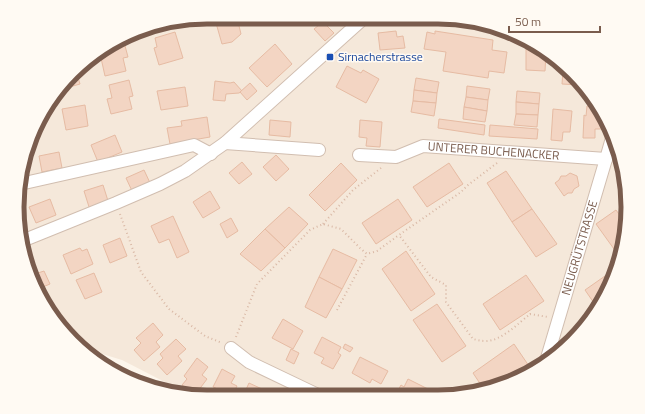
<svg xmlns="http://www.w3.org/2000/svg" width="645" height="414" font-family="'Titillium Web',sans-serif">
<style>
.residential{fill:#f5e8da}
.building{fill:#f3d5c3;stroke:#e6bba3}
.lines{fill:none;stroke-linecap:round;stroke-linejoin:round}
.minor-casing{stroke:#d1beb0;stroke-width:14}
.path{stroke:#d9b8a5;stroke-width:2;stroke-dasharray:1 3;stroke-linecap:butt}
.minor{stroke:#fff;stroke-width:12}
.transit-dot{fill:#1a4fb4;stroke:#fffaf3;stroke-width:1.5}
.labels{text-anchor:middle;stroke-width:3;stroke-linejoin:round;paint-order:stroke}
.transit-label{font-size:12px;fill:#164399;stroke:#fffaf3;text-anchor:start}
.street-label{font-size:12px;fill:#7a5c4d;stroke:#fffaf3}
.rim{fill:none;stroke:#7a5c4d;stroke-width:5}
</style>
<rect width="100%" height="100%" fill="#fdf6ec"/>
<!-- residential -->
<path class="residential" d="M207,17L463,19L511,32L563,64L608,123L628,194L618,268L581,332L522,377L450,397L190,395L122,360L79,347L49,312L23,256L17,195L27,146L56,92L101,49L146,27Z"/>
<!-- building -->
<g class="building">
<path d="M274,17L310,18L275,25Z"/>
<path d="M237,18L241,34L232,42L222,44L216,23Z"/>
<path d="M323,22L334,33L325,41L314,29Z"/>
<path d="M396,31L397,37L403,36L405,48L380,50L378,33Z"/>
<path d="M435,31L493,40L492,50L507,52L504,73L489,71L488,78L443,71L446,52L424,49L427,32L435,34Z"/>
<path d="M175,32L183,58L159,65L154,48L157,47L155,38Z"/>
<path d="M124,42L128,57L123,58L126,71L105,76L101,58L106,57L104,48L110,45Z"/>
<path d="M275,44L292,64L267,87L249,68Z"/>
<path d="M526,49L540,50L546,53L545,71L526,70Z"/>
<path d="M560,62L563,64L579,85L562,84L563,71H559Z"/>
<path d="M347,66L361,73L363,70L379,79L366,103L336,87Z"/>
<path d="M83,67L84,72L77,74L80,84L59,90V89Z"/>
<path d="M416,78L439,82L437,93L414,90Z"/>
<path d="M129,80L133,96L129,97L132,109L111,114L107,99L112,98L109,85Z"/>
<path d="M215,81L230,83L234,82L242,91L239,93L226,94L225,101L213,100Z"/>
<path d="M250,83L257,91L247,100L240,92Z"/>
<path d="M467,86L490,89L488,100L466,97Z"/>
<path d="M185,87L188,106L161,110L157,91Z"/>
<path d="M414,90L437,93L436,103L413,101Z"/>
<path d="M517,91L540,93L539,104L516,102Z"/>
<path d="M466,97L488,100L487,111L464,107Z"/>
<path d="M413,101L436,103L434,116L411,112Z"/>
<path d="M516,102L539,104L538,115L516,114Z"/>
<path d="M85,105L88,126L66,130L62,109Z"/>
<path d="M587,106L596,107L604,117L603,129H595V138H583L584,115L586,116Z"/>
<path d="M464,107L487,111L485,122L463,119Z"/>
<path d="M553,109L572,111L570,132H563L562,141L551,140Z"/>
<path d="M516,114L538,115L537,127L514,125Z"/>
<path d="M207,117L210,137L170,144L167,128L182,126L181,121Z"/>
<path d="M439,119L485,125L484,135L438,128Z"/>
<path d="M270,120L291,122L290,137L269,135Z"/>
<path d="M360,120L382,122L380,147L366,146L367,138L359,137Z"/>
<path d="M490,125L538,129L537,139L489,136Z"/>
<path d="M34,133V146H27Z"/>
<path d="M115,135L122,152L98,162L91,145Z"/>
<path d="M59,152L62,168L42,172L39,156Z"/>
<path d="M276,155L289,169L276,181L263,167Z"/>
<path d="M242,162L252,174L239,184L229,173Z"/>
<path d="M341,163L357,180L325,211L309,195Z"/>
<path d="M449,163L463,184L427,207L413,187Z"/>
<path d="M144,170L151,185L133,193L126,178Z"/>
<path d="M506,171L532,209L512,222L487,183Z"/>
<path d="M570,173L577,176L579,186L574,189L572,193H568L564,196L555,183L559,180L561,176H566Z"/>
<path d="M103,185L109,204L90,210L84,191Z"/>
<path d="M210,191L220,208L203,218L193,202Z"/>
<path d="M50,199L56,215L36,223L29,207Z"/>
<path d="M398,199L412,220L376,244L362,223Z"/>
<path d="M289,207L308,224L285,248L265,229Z"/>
<path d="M532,209L557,244L536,257L512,222Z"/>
<path d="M616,210L624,221L619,256L596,224Z"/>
<path d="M173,216L189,252L177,258L169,239L159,243L151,226Z"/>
<path d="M231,218L238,231L227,238L220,224Z"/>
<path d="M265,229L285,248L261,271L240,254Z"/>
<path d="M120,238L127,256L110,263L103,245Z"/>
<path d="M80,248L82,251L87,249L93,264L71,274L63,255Z"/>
<path d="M333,249L357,260L342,289L319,277Z"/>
<path d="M406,251L435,294L411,311L382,269Z"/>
<path d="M35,267L38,273L44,271L50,284L38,289L30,270Z"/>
<path d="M94,273L102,292L85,299L76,280Z"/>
<path d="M526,275L544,301L500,330L483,304Z"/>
<path d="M605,276L609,283L596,306L585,290Z"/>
<path d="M319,277L342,289L326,318L305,307Z"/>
<path d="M437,304L466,346L442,362L413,320Z"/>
<path d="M283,319L303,331L293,349L272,338Z"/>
<path d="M153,323L163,335L156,342L160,347L144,361L134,350L141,343L136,338Z"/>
<path d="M322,337L341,347L338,353L341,355L333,369L321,363L324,358L314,353Z"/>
<path d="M176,339L186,349L178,356L182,361L167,375L157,364L163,358L160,354Z"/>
<path d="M345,344L353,348L350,352L343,348Z"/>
<path d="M514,344L531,369L517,379L483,388L473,373Z"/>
<path d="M291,349L299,353L294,364L286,360Z"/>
<path d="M360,357L388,371L381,384L372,379L370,383L352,373Z"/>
<path d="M197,358L208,367L202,375L207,379L195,395L182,385L187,379L184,376Z"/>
<path d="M222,369L235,376L231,383L237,386L232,396H213L216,388L213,387Z"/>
<path d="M408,379L430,390L426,396H401L396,394L401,385L404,387Z"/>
<path d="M249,383L262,389L259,396H243Z"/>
</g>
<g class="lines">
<defs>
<g id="minor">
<path d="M225,143L319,150"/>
<path id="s1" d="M359,155L396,157L423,146L606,159"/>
<path d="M20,184L194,145L211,154"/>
<path d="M22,241L116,203L160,184L185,171L225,143L364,18"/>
<path d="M231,348L249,362L320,396"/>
<path id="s2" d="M547,358L606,159L612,138"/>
</g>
</defs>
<!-- minor casing -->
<use href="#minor" class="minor-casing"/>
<!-- path -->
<g class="path">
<path d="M497,163L468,185L461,192L399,235L431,277L446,285V302L473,339C477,340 481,341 486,341C501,341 519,323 530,314L548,317"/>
<path d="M120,214L141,272L169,309L205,336L222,343"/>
<path d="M323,224L353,190L381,168"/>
<path d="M337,310L367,254"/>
<path d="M236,337L257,284L310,230L323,224L341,229L360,248L367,254L377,251L399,235"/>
</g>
<!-- minor -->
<use href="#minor" class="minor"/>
</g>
<!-- markers -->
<rect class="transit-dot" x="326" y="53" width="8" height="8" rx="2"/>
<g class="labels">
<!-- transit labels -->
<g class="transit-label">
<text x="338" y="61">Sirnacherstrasse</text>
</g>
<!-- street labels -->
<g class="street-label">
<text dy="4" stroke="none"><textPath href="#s1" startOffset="137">UNTERER BUCHENACKER</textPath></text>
<text dy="4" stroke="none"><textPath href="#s2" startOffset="115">NEUGRÜTSTRASSE</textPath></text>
</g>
</g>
<!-- crop -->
<path d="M0 0H645V414H0ZM207 24H438A183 183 0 0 1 621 207V207A183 183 0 0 1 438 390H207A183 183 0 0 1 24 207V207A183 183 0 0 1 207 24Z" fill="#fffaf3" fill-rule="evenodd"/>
<path class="rim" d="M207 24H438A183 183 0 0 1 621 207V207A183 183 0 0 1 438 390H207A183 183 0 0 1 24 207V207A183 183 0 0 1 207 24Z"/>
<!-- scale -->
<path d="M509 26v6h91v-6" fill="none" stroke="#7a5c4d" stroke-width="2"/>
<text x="515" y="26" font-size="12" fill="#7a5c4d" stroke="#fffaf3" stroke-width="3" paint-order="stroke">50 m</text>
</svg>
